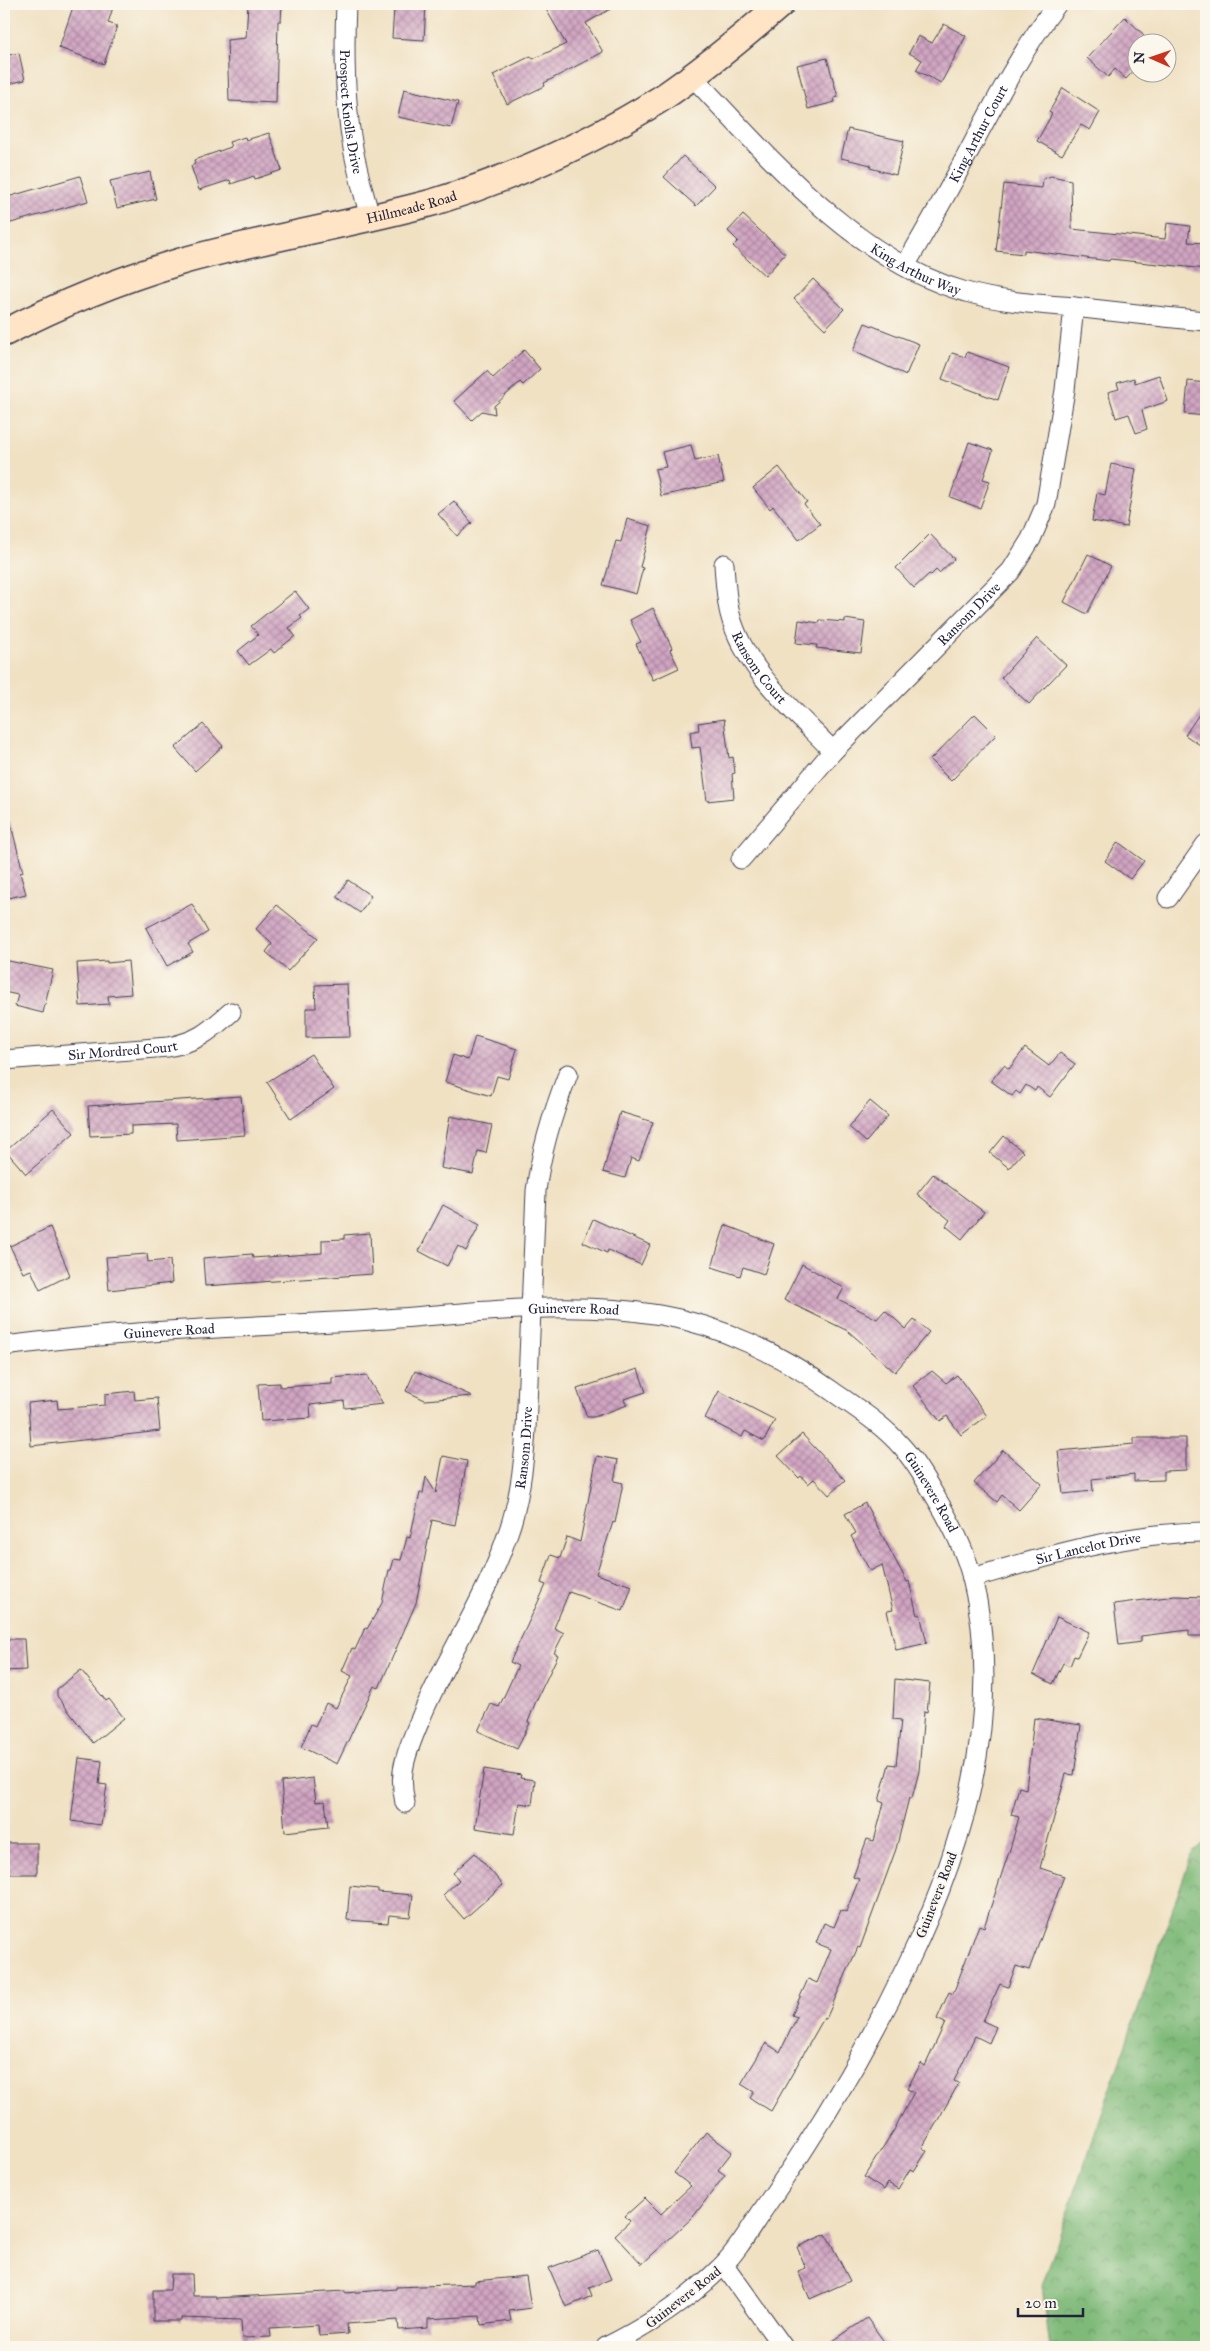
<svg xmlns="http://www.w3.org/2000/svg" width="1210" height="2351" font-family="'IM FELL Great Primer',serif">
<style>
.forest{fill:url(#forest-crowns);stroke:#506e5a}
.building{fill:url(#building-cross-hatch)}
.lines{fill:none;stroke-linecap:round;stroke-linejoin:round}
.street-casing{stroke:#413f4f;stroke-width:21}
.secondary-casing{stroke:#413f4f;stroke-width:29}
.street{stroke:#fff;stroke-width:19}
.secondary{stroke:#ffe4c6;stroke-width:26}
.labels{text-anchor:middle;stroke-width:4.5;stroke-linejoin:round;paint-order:stroke}
.street-label{font-size:14px;fill:#22223b;stroke:#fbf7ec}
</style>
<defs>
<pattern id="forest-crowns" width="20" height="18" patternUnits="userSpaceOnUse" patternTransform="scale(1.25)"><rect width="20" height="18" fill="#7fba79"/><path d="M2 6a3 3 0 1 1 6 0M12 15a3 3 0 1 1 6 0" fill="none" stroke="#689764"/></pattern>
<pattern id="building-cross-hatch" width="8" height="8" patternUnits="userSpaceOnUse" patternTransform="scale(1.25)"><rect width="8" height="8" fill="#d1a5c2"/><path d="M0 0l8 8M0 8l8-8" fill="none" stroke="#a9869f"/></pattern>
</defs>
<rect width="100%" height="100%" fill="#fbf7ec"/>
<filter id="ink" filterUnits="userSpaceOnUse"><feTurbulence type="fractalNoise" baseFrequency=".02" numOctaves="2"/><feDisplacementMap in="SourceGraphic" scale="10" xChannelSelector="R" yChannelSelector="G"/><feConvolveMatrix kernelMatrix="1 2 1 2 8 2 1 2 1" color-interpolation-filters="sRGB"/></filter>
<filter id="wash" filterUnits="userSpaceOnUse"><feTurbulence type="fractalNoise" baseFrequency=".0096" numOctaves="4" result="noise"/><feDisplacementMap in="SourceGraphic" scale="20" xChannelSelector="R" yChannelSelector="G"/><feGaussianBlur stdDeviation="1.12" result="paint"/><feColorMatrix in="noise" values="0 0 0 0 0 0 0 0 0 0 0 0 0 0 0 0 0 1.4 0 .05"/><feComposite in="paint" operator="in"/></filter>
<g filter="url(#wash)">
<rect width="100%" height="100%" fill="#f0e1c3"/>
<!-- forest -->
<path class="forest" d="M1206,1840V2347H1050L1042,2286L1192,1853Z"/>
<g id="blocks">
<!-- building -->
<g class="building">
<path d="M74,4H114L108,23L117,26L104,64L59,48Z"/>
<path d="M248,4H282L281,21H278L276,103L229,101L227,40L246,38Z"/>
<path d="M397,4H426L424,40L392,38L394,8H397Z"/>
<path d="M543,4H619L586,23L603,52L544,83L545,86L507,104L493,75L531,56L533,59L566,44Z"/>
<path d="M1125,17L1144,35L1130,53L1138,59V66L1126,79L1115,69L1108,77L1087,58Z"/>
<path d="M944,24L966,36L941,83L916,70L922,60L909,53L918,36L932,43Z"/>
<path d="M19,53L25,80L4,85V56Z"/>
<path d="M827,58L838,97L834,98L835,102L808,109L797,65Z"/>
<path d="M1063,88L1100,112L1090,130L1081,125L1062,155L1037,141L1052,114L1049,112Z"/>
<path d="M404,89L458,102L451,128L398,117Z"/>
<path d="M848,129L904,141L896,175L870,168L871,165L841,158Z"/>
<path d="M269,133L282,170L255,179L254,176L231,184L230,180L199,190L191,166L195,164L194,160L231,147L229,142L245,137L246,140Z"/>
<path d="M683,156L715,186L696,206L664,177Z"/>
<path d="M150,172L156,199L117,208L110,181Z"/>
<path d="M80,176L88,201L4,225V198Z"/>
<path d="M1051,176L1071,180L1072,229L1165,239L1167,223L1190,226L1188,242L1206,243V269L1110,259L1109,261L1024,250V254L996,251L1004,184L1042,188L1043,179Z"/>
<path d="M743,215L785,254L765,276L733,246L738,241L728,231Z"/>
<path d="M813,279L844,309L825,329L794,299Z"/>
<path d="M865,323L919,344L906,375L853,351Z"/>
<path d="M524,350L540,369L523,385L520,382L494,406L495,414L482,411L472,420L454,401L487,371L493,378Z"/>
<path d="M967,352L1009,367L998,400L942,379L952,353L965,357Z"/>
<path d="M1159,375L1168,401L1142,410L1147,429L1136,433L1129,414L1116,418L1108,392L1119,389L1117,383L1134,378L1135,383Z"/>
<path d="M1188,381L1206,383V416L1185,414Z"/>
<path d="M969,442L993,450L983,479L990,481L980,508L950,497Z"/>
<path d="M691,445L695,461L718,456L724,482L661,496L655,469L666,467L662,452Z"/>
<path d="M1111,464L1136,469L1126,527L1092,521L1097,493L1105,495Z"/>
<path d="M779,467L807,502L804,504L820,524L799,540L773,506L770,509L753,488Z"/>
<path d="M454,501L472,523L457,536L438,514Z"/>
<path d="M627,519L651,526L640,567L643,568L636,594L603,585L616,541L621,542Z"/>
<path d="M930,534L954,559L939,573L936,570L931,575L929,574L914,588L896,568Z"/>
<path d="M1088,554L1111,566L1087,614L1064,602Z"/>
<path d="M295,591L309,609L300,616L302,618L289,628L295,636L274,653L271,649L249,665L238,651L258,635L251,626Z"/>
<path d="M653,608L672,648L670,650L679,668L653,680L636,644L641,642L630,620Z"/>
<path d="M845,619L865,622L861,653L816,648L817,645L796,643L799,620L819,623L820,620L845,622Z"/>
<path d="M1037,638L1066,665L1029,704L1001,678Z"/>
<path d="M1206,704V749L1185,735Z"/>
<path d="M975,714L996,735L951,781L930,760Z"/>
<path d="M724,719L729,758L733,757L735,773L732,774L734,798L707,801L700,747L692,748L690,732L699,730L698,723Z"/>
<path d="M203,724L223,746L195,771L175,748Z"/>
<path d="M10,821L23,872L20,873L26,894L4,899V822Z"/>
<path d="M1118,842L1144,861L1130,879L1105,861Z"/>
<path d="M348,880L371,896L360,913L337,897Z"/>
<path d="M192,904L208,932L188,944L193,952L167,966L146,928Z"/>
<path d="M277,905L318,938L288,971L266,952L272,944L256,929Z"/>
<path d="M4,960L53,970L43,1013L15,1006L18,995L4,992Z"/>
<path d="M107,961V963L128,961L131,994L108,996L109,1004L80,1006L77,963Z"/>
<path d="M347,984L350,1037L306,1038V1008H316L315,985Z"/>
<path d="M475,1036L517,1049L508,1079L497,1076L491,1096L445,1082L453,1055L468,1060Z"/>
<path d="M1025,1048L1049,1066L1060,1053L1075,1064L1050,1097L1037,1087L1035,1091L1026,1085L1020,1094L1016,1091L1012,1096L991,1081L1004,1065L1009,1069Z"/>
<path d="M311,1054L334,1089L291,1119L267,1082Z"/>
<path d="M241,1096L245,1135L177,1140L176,1124L131,1126V1134L90,1136L88,1106Z"/>
<path d="M870,1101L888,1116L866,1142L849,1127Z"/>
<path d="M53,1109L74,1133L26,1174L6,1151Z"/>
<path d="M620,1112L653,1122L639,1161L631,1158L625,1178L603,1172Z"/>
<path d="M450,1116L492,1125L486,1153L478,1151L473,1174L441,1168Z"/>
<path d="M1004,1136L1023,1152L1009,1168L990,1153Z"/>
<path d="M933,1174L984,1212L962,1239L946,1226L950,1220L917,1194Z"/>
<path d="M443,1205L480,1225L466,1251L458,1246L447,1266L419,1251Z"/>
<path d="M593,1219L650,1245L641,1265L608,1250L607,1253L583,1242Z"/>
<path d="M725,1225L774,1244L764,1274L743,1267L740,1276L712,1267Z"/>
<path d="M50,1227L70,1275L40,1290L31,1270L23,1273L10,1246Z"/>
<path d="M370,1233L372,1274L205,1286L203,1258L252,1254L253,1258L322,1253V1240L344,1239V1235Z"/>
<path d="M147,1254L148,1262L170,1260L172,1283L109,1290L106,1257Z"/>
<path d="M802,1264L844,1288L838,1299L877,1319L885,1310L906,1329L914,1320L929,1332L895,1372L848,1331L784,1300Z"/>
<path d="M638,1369L646,1392L624,1399L627,1405L594,1417H587L577,1389Z"/>
<path d="M415,1371L472,1396L425,1400L406,1391Z"/>
<path d="M932,1371L946,1383L957,1375L987,1416L961,1435L947,1416L940,1421L913,1386Z"/>
<path d="M366,1375L383,1404L345,1408L344,1401L310,1405L311,1418L261,1421L258,1384L280,1383V1387L332,1384V1378Z"/>
<path d="M134,1391L135,1400L157,1398L160,1431L31,1446L28,1403L57,1400L58,1409L105,1405V1394Z"/>
<path d="M719,1391L775,1420L764,1441L745,1431L742,1437L705,1418Z"/>
<path d="M802,1434L845,1480L829,1495L814,1479L808,1484L801,1476L799,1478L778,1456Z"/>
<path d="M1134,1438H1186V1470L1164,1471V1480L1134,1481V1474L1092,1479L1093,1491L1063,1494L1058,1451L1134,1444Z"/>
<path d="M1003,1450L1042,1484L1019,1510L1002,1495L997,1502L974,1483Z"/>
<path d="M443,1456L467,1461L455,1525L432,1520L416,1603L379,1688L374,1686L337,1764L301,1747L311,1724L315,1726L326,1703L336,1708L352,1676L342,1671L352,1648L355,1650L365,1628L367,1629L382,1603L389,1570H391L394,1559L401,1560L407,1537L410,1538L420,1493H423L426,1477L436,1493Z"/>
<path d="M597,1456L618,1460L614,1481L623,1483L615,1523L613,1522L596,1574L632,1586L623,1611L569,1592L554,1628L564,1633L554,1653L558,1655L536,1701L528,1722L530,1723L517,1749L478,1731L491,1704L499,1707L518,1666L510,1662L546,1585L541,1583L551,1555L560,1558L567,1537L580,1542Z"/>
<path d="M865,1503L907,1582L909,1581L917,1615L920,1614L927,1643L896,1650L887,1611L893,1610L882,1565L870,1571L851,1536L856,1533L845,1514Z"/>
<path d="M1175,1596L1206,1597V1636H1189V1630L1141,1636V1642L1119,1645L1114,1604Z"/>
<path d="M1057,1617L1089,1632L1077,1657L1074,1656L1070,1666L1063,1663L1053,1684L1033,1674Z"/>
<path d="M4,1639H24L26,1670L4,1671Z"/>
<path d="M81,1670L106,1701L109,1699L124,1718L93,1743L57,1696V1689Z"/>
<path d="M895,1679L930,1683L927,1712L924,1711L919,1771L912,1798H909L896,1849L860,1948L858,1947L826,2019L824,2018L771,2111L750,2098L754,2092L741,2084L766,2043L780,2052L797,2017L792,2015L808,1979L817,1983L831,1949L816,1943L824,1923L834,1927L841,1910L846,1912L859,1879L853,1877L867,1839L874,1841L884,1803L879,1801L889,1764L896,1765L901,1720L893,1719Z"/>
<path d="M1034,1718L1081,1725L1074,1775L1066,1774L1040,1868L1064,1876L1029,1970L1016,1966L1008,1987L1000,1984L983,2021L996,2027L989,2043L975,2036L954,2081L959,2083L922,2148L927,2151L914,2171L910,2169L898,2189L888,2183L884,2190L864,2177L894,2130L914,2092L907,2089L921,2063L925,2066L945,2023L937,2019L949,1992L953,1994L979,1925L984,1927L1010,1849L1019,1817L1011,1815L1019,1787L1026,1789Z"/>
<path d="M79,1758L102,1761L99,1784L107,1785L101,1825L71,1821Z"/>
<path d="M484,1769L521,1775L520,1778L535,1780L532,1805L519,1803L514,1834L475,1828Z"/>
<path d="M313,1778L316,1802L325,1801L328,1827L285,1832L281,1782Z"/>
<rect x="4" y="1843" width="33" height="31"/>
<path d="M475,1853L503,1885L464,1919L443,1895L459,1880L453,1873Z"/>
<path d="M350,1886L378,1889V1892L413,1895L410,1917L389,1915L388,1923L347,1920Z"/>
<path d="M706,2132L732,2152L718,2170L725,2175L693,2217L642,2264L615,2235L630,2221L625,2216L645,2198L661,2214L691,2186L674,2173Z"/>
<path d="M826,2234L850,2281L810,2299L798,2271L806,2268L797,2247Z"/>
<path d="M598,2250L611,2279L589,2288L592,2296L566,2307L549,2268Z"/>
<path d="M171,2274H192L193,2296H216V2298L345,2291V2293L396,2289V2287L475,2284V2281L526,2276L531,2308L509,2311L511,2321L481,2325L480,2316L428,2319V2328L399,2330L398,2320L347,2324L348,2334L319,2336L318,2325L270,2328L271,2337L242,2338L241,2320L181,2318V2321H153V2290H170Z"/>
<path d="M867,2318L888,2347H824Z"/>
</g>
</g>
</g>
<g filter="url(#ink)">
<use href="#blocks" fill-opacity="0" stroke="#413f4f" stroke-width="1"/>
<g class="lines">
<defs>
<g id="street">
<path id="s1" d="M346,4C344,50 344,96 352,142C356,168 364,193 370,218"/>
<path id="s2" d="M692,76C767,155 857,262 966,292C1001,302 1038,304 1074,307C1118,312 1162,317 1206,321"/>
<path id="s3" d="M905,266C921,238 937,211 952,183C986,120 1014,61 1057,4"/>
<path id="s4" d="M724,564C725,580 726,598 730,614C744,669 795,712 833,751"/>
<path id="s5" d="M741,859L833,751L1011,571L1031,539L1046,504L1065,390L1074,307"/>
<path d="M1168,898L1206,844"/>
<path id="s6" d="M4,1060L168,1047C199,1041 208,1032 231,1012"/>
<path id="s7" d="M4,1346C125,1330 249,1327 372,1320C468,1314 564,1299 660,1315C720,1325 782,1355 832,1391C856,1408 882,1424 902,1447C915,1461 925,1479 935,1496C950,1521 965,1549 972,1578C1005,1708 965,1845 908,1963C868,2047 821,2127 767,2204C752,2225 739,2250 720,2268C687,2301 648,2326 606,2347"/>
<path id="s8" d="M972,1578C1048,1556 1127,1532 1206,1532"/>
<path id="s9" d="M405,1803C402,1789 401,1775 405,1761C409,1745 416,1730 422,1715C448,1654 487,1597 508,1533C520,1500 524,1464 526,1429L536,1191C541,1150 553,1112 568,1074"/>
<path d="M724,2265L783,2347"/>
</g>
<g id="secondary">
<path id="s10" d="M4,333C60,304 119,280 179,262C263,238 350,225 434,202C514,177 591,143 662,98C704,70 743,37 781,4"/>
</g>
</defs>
<!-- street casing -->
<use href="#street" class="street-casing"/>
<!-- secondary casing -->
<use href="#secondary" class="secondary-casing"/>
<!-- street -->
<use href="#street" class="street"/>
<!-- secondary -->
<use href="#secondary" class="secondary"/>
</g>
</g>
<g class="labels">
<!-- street labels -->
<g class="street-label">
<text dy="5" stroke="none"><textPath href="#s1" startOffset="108">Prospect Knolls Drive</textPath></text>
<text dy="5" stroke="none"><textPath href="#s3" startOffset="151">King Arthur Court</textPath></text>
<text dy="5" stroke="none"><textPath href="#s10" startOffset="428">Hillmeade Road</textPath></text>
<text dy="5" stroke="none"><textPath href="#s2" startOffset="298">King Arthur Way</textPath></text>
<text dy="5" stroke="none"><textPath href="#s5" startOffset="335">Ransom Drive</textPath></text>
<text dy="5" stroke="none"><textPath href="#s4" startOffset="112">Ransom Court</textPath></text>
<text dy="5" stroke="none"><textPath href="#s6" startOffset="119">Sir Mordred Court</textPath></text>
<text dy="5" stroke="none"><textPath href="#s7" startOffset="571">Guinevere Road</textPath></text>
<text dy="5" stroke="none"><textPath href="#s7" startOffset="166">Guinevere Road</textPath></text>
<text dy="5" stroke="none"><textPath href="#s9" startOffset="380">Ransom Drive</textPath></text>
<text dy="5" stroke="none"><textPath href="#s7" startOffset="991">Guinevere Road</textPath></text>
<text dy="5" stroke="none"><textPath href="#s8" startOffset="120">Sir Lancelot Drive</textPath></text>
<text transform="translate(936 1895) rotate(-69)" y="5">Guinevere Road</text>
<text transform="translate(683 2297) rotate(-38)" y="5">Guinevere Road</text>
</g>
</g>
<!-- margin -->
<rect width="1210" height="2351" fill="none" stroke="#fbf7ec" stroke-width="20"/>
<!-- north arrow -->
<g transform="translate(1152 58) rotate(272)"><circle r="24" fill="#fbf7ec" stroke="#a4a2a5"/>
<path d="M0-4L9 19L0 12L-9 19Z" fill="#c8321e"/>
<text y="-8" font-size="14" font-weight="bold" text-anchor="middle" fill="#22223b">N</text>
</g>
<!-- scale -->
<path d="M1018 2308v8h65v-8" fill="none" stroke="#22223b" stroke-width="2.5"/>
<text x="1025" y="2308" font-size="15" fill="#22223b" stroke="#fbf7ec" stroke-width="4" paint-order="stroke">20 m</text>
</svg>
